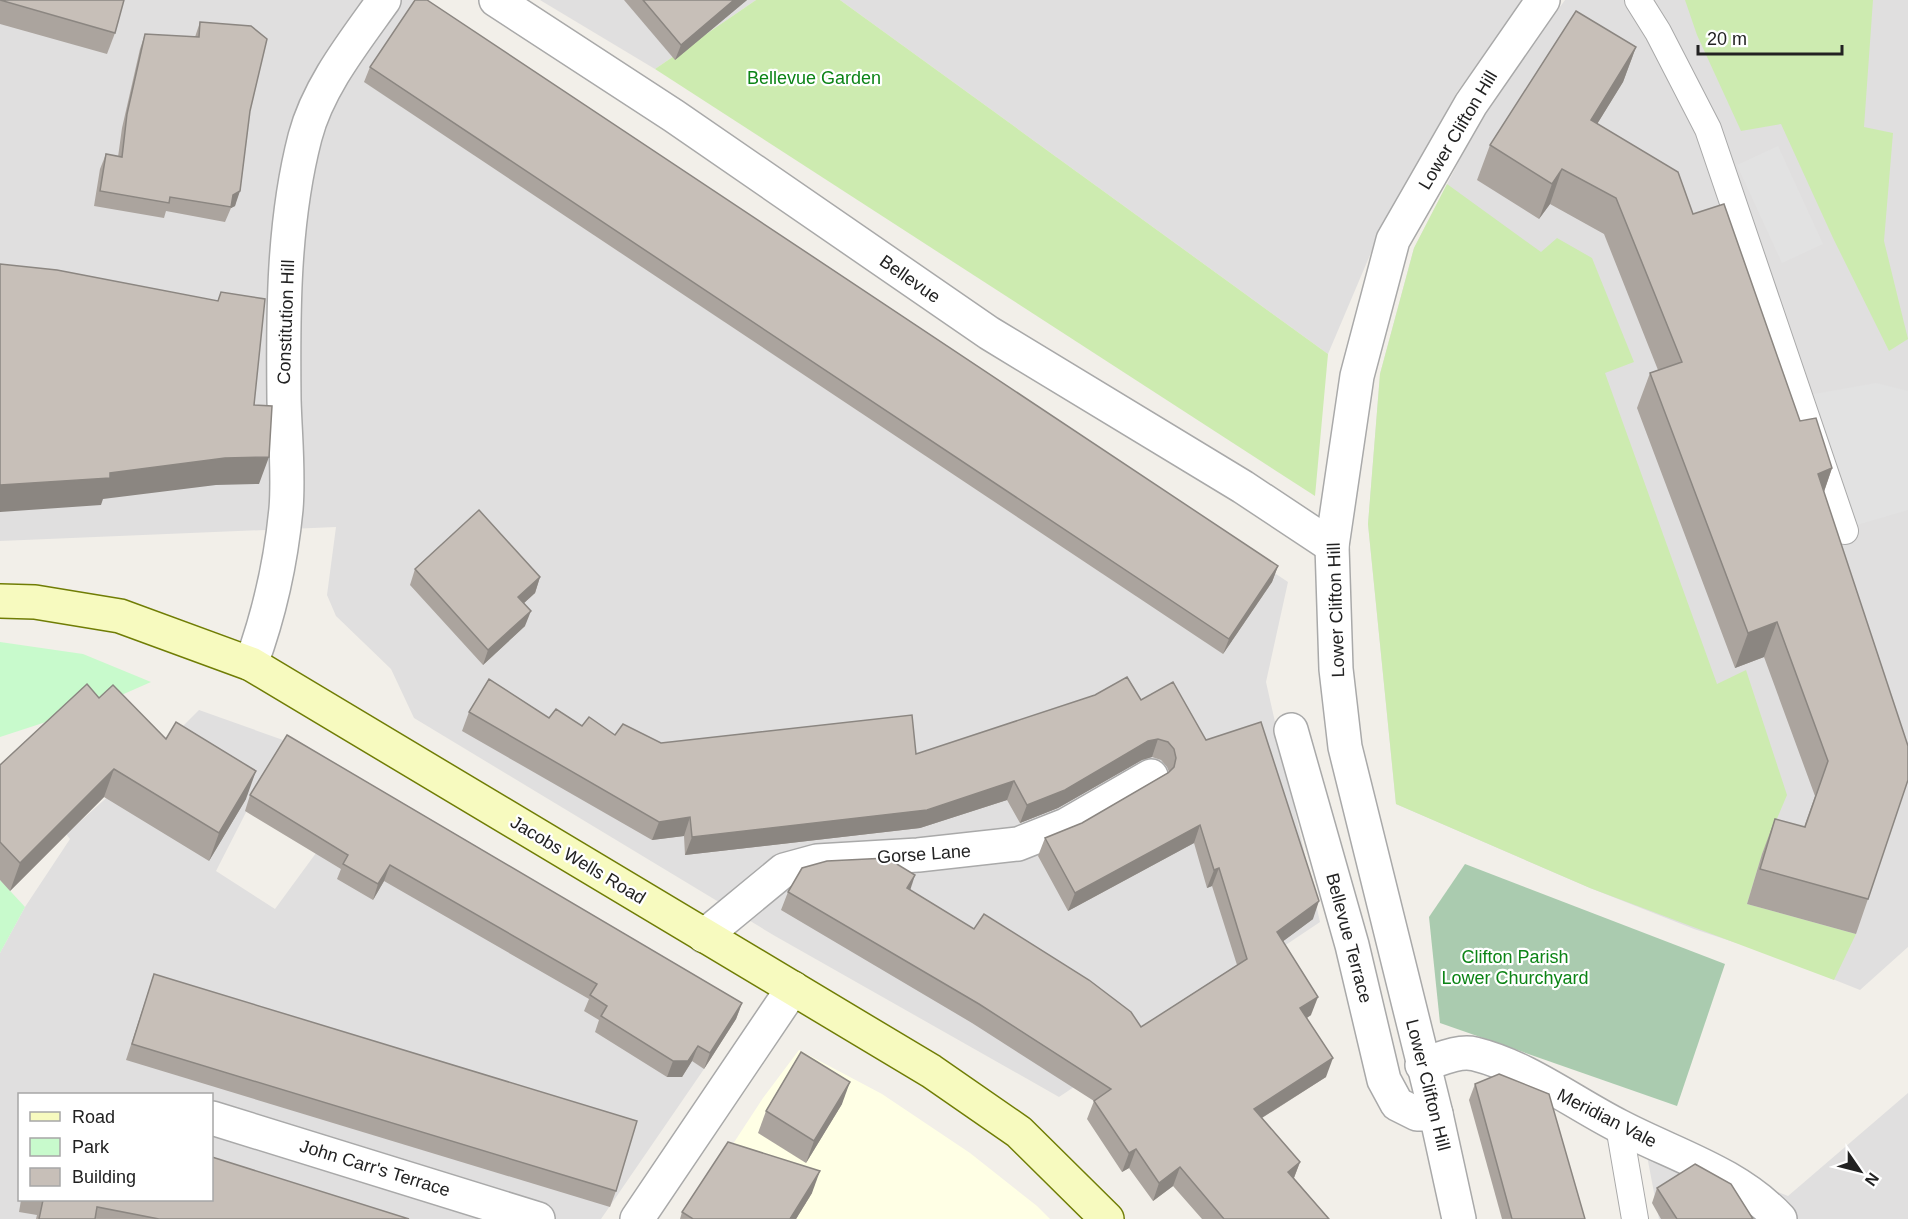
<svg xmlns="http://www.w3.org/2000/svg" width="1908" height="1219" font-family="Helvetica,sans-serif">
<style>
.residential{fill:#e0dfdf;fill-rule:evenodd}
.education{fill:#ffffe5}
.grass{fill:#cdebb0}
.cemetery{fill:#aacbaf}
.park{fill:#c8facc}
.parking{fill:#e2e2e2}
.lines{fill:none;stroke-linecap:round;stroke-linejoin:round}
.service-casing{stroke:#a9a9a9;stroke-width:28}
.minor-casing{stroke:#a9a9a9;stroke-width:36}
.secondary-casing{stroke:#707d05;stroke-width:36}
.service{stroke:#fff;stroke-width:26}
.minor{stroke:#fff;stroke-width:33}
.secondary{stroke:#f7fabf;stroke-width:33}
.wall{fill:#aba49e}
.shaded-wall{fill:#8b8681}
.building{fill:#c7bfb8;stroke:#8b8681;stroke-width:1.5}
.labels{text-anchor:middle;stroke-width:4.5;stroke-linejoin:round;paint-order:stroke}
.park-label{font-size:18px;fill:#0c8416;stroke:#fff}
.street-label{font-size:18px;fill:#222;stroke:#fff}
</style>
<rect width="100%" height="100%" fill="#f2efe9"/>
<!-- residential -->
<g class="residential">
<path d="M0,0H413L1288,582L1266,682L1320,922L1059,1097L775,936L414,718L391,669L336,616L327,595L336,527L0,541Z"/>
<path d="M540,0H756L655,69Z"/>
<path d="M840,0H1525L1457,92L1381,229L1328,354Z"/>
<path d="M1565,0H1908V947L1860,990L1770,954L1694,929L1590,888L1396,804L1368,524L1380,374L1414,248L1486,109Z"/>
<path d="M199,710L283,740L216,871L275,909L360,793L740,1010L704,1069L601,1219H0V953L25,907L70,839L66,834L150,759ZM20,1094H212V1200H20Z"/>
<path d="M1908,1093V1219H1659L1644,1140L1788,1196Z"/>
</g>
<!-- education -->
<path class="education" d="M799,1050L882,1094L970,1153L1037,1206L1050,1219H684L763,1098Z"/>
<!-- grass -->
<g class="grass">
<path d="M756,0H840L1328,354L1315,496L655,69Z"/>
<path d="M1685,0H1873L1864,127L1893,133L1884,241L1908,339L1889,351L1833,238L1781,124L1741,131L1697,35Z"/>
<path d="M1447,184L1541,252L1557,238L1592,258L1634,362L1605,373L1717,684L1746,670L1787,795L1762,854L1747,904L1856,934L1834,980L1590,888L1396,804L1368,524L1380,374L1414,248Z"/>
</g>
<!-- cemetery -->
<path class="cemetery" d="M1465,864L1725,964L1677,1106L1440,1023L1429,917Z"/>
<!-- park -->
<g class="park">
<path d="M0,642L83,654L151,682L101,704L0,737Z"/>
<path d="M0,880L25,907L0,953Z"/>
</g>
<!-- parking -->
<g class="parking">
<path d="M1778,146L1823,244L1782,263L1737,165Z"/>
<path d="M1876,383L1908,391V510L1833,532L1792,398Z"/>
</g>
<g class="lines">
<defs>
<g id="service">
<path d="M1638,0L1658,32L1708,129L1845,531"/>
<path d="M1619,1126L1635,1219"/>
</g>
<g id="minor">
<path d="M496,0L674,116L989,333L1243,487L1332,546"/>
<path d="M251,664C269,615 281,561 286,509C289,473 285,435 284,400C283,313 283,222 305,137C318,87 354,42 384,0"/>
<path d="M1291,730L1352,945L1384,1080L1397,1104L1417,1114H1436"/>
<path d="M704,936L784,870L817,861L918,855L1018,844L1066,825L1151,776"/>
<path d="M1422,1065C1438,1060 1458,1050 1475,1054C1527,1067 1572,1102 1619,1126C1674,1155 1736,1172 1780,1219"/>
<path d="M212,1118L538,1219"/>
<path d="M637,1219L793,988"/>
<path d="M1459,1219L1436,1114L1345,747L1336,669L1332,546L1357,376L1393,240L1471,104L1543,0"/>
</g>
<path id="secondary" d="M0,601L35,602L120,616L251,664L931,1071L1019,1132L1107,1219"/>
</defs>
<!-- service casing -->
<use href="#service" class="service-casing"/>
<!-- minor casing -->
<use href="#minor" class="minor-casing"/>
<!-- secondary casing -->
<use href="#secondary" class="secondary-casing"/>
<!-- service -->
<use href="#service" class="service"/>
<!-- minor -->
<use href="#minor" class="minor"/>
<!-- secondary -->
<use href="#secondary" class="secondary"/>
</g>
<!-- wall -->
<g class="wall">
<path d="M0,0L115,33L107,54L0,24Z"/>
<path d="M624,0H747L675,60Z"/>
<path d="M200,22L250,111L235,206L231,208L225,222L166,211L164,218L94,206L100,169L106,154L118,157L122,128L140,49L145,34L195,37Z"/>
<path d="M1636,47L1623,82L1597,124L1693,214L1800,421L1832,468L1824,492L1868,899L1856,934L1747,904L1762,854L1775,819L1804,827L1815,796L1764,657L1735,668L1637,408L1650,373L1658,370L1604,234L1550,204L1539,219L1477,180L1490,145Z"/>
<path d="M370,67L1278,566L1272,582L1223,654L364,82Z"/>
<path d="M415,569L540,577L535,593L524,603L525,626L483,665L410,585Z"/>
<path d="M99,698L166,739L246,799L209,861L104,797L10,891L0,880V765Z"/>
<path d="M1141,700L1206,740L1313,919L1283,941L1311,1015L1307,1018L1326,1077L1262,1118L1300,1162L1294,1178L1329,1219H1202L1173,1186L1153,1201L1129,1168L1122,1172L1087,1119L1094,1101L972,1023L781,910L788,892L910,890L974,929L1141,1027L1237,965L1212,886L1207,888L1194,843L1068,911L1038,856L1045,838L1082,823L1169,772L1167,767L1161,760L1152,757L1142,760L1058,808L1020,823L1007,800L920,828L685,855L684,836L652,840L462,731L469,712L549,718L615,735L661,743L916,754Z"/>
<path d="M250,795L742,1003L736,1019L704,1069L692,1061L682,1077H667L595,1032L599,1020L584,1011L589,999L384,881L373,900L337,879L341,869L245,811Z"/>
<path d="M154,974L616,1191L610,1207L126,1060Z"/>
<path d="M1475,1084L1585,1219H1502L1469,1100Z"/>
<path d="M842,1104L806,1163L758,1133L766,1111Z"/>
<path d="M1657,1188L1753,1219H1661L1652,1203Z"/>
<path d="M812,1193L796,1219H680L682,1212Z"/>
<path d="M21,1200H212L409,1219H36L37,1215L19,1212Z"/>
</g>
<!-- shaded-wall -->
<g class="shaded-wall">
<path d="M734,0H747L675,60L681,45Z"/>
<path d="M1636,47L1623,82L1578,155L1591,120Z"/>
<path d="M1562,169L1550,204L1539,219L1552,184Z"/>
<path d="M240,191L235,206L231,208L233,195Z"/>
<path d="M269,457L259,484L216,485L103,499L101,505L0,512V485L225,458Z"/>
<path d="M1832,468L1820,503L1818,474Z"/>
<path d="M1278,566L1272,582L1223,654L1229,639Z"/>
<path d="M540,577L535,593L513,613L518,597Z"/>
<path d="M531,611L525,626L483,665L488,650Z"/>
<path d="M1777,622L1764,657L1735,668L1748,633Z"/>
<path d="M1158,739L1152,757L1142,760L1058,808L1020,823L1027,805L1148,741Z"/>
<path d="M114,769L104,797L10,891L20,863Z"/>
<path d="M256,771L246,799L209,861L219,833Z"/>
<path d="M1014,781L1007,800L920,828L685,855L692,837Z"/>
<path d="M690,817L684,836L652,840L659,822Z"/>
<path d="M1200,825L1194,843L1068,911L1075,893Z"/>
<path d="M390,865L384,881L373,900L378,884Z"/>
<path d="M1219,868L1212,886L1207,888L1214,870Z"/>
<path d="M915,875L909,894L907,888Z"/>
<path d="M1319,901L1313,919L1270,951L1277,932Z"/>
<path d="M1318,997L1311,1015L1294,1026L1300,1008Z"/>
<path d="M742,1003L736,1019L704,1069L710,1053Z"/>
<path d="M698,1046L692,1061L682,1077H667L673,1061Z"/>
<path d="M1333,1058L1326,1077L1247,1127L1254,1109Z"/>
<path d="M850,1082L842,1104L806,1163L814,1141Z"/>
<path d="M1136,1149L1129,1168L1122,1172L1129,1153Z"/>
<path d="M1300,1162L1293,1180L1288,1172Z"/>
<path d="M1180,1167L1173,1186L1153,1201L1159,1183Z"/>
<path d="M820,1171L812,1193L796,1219H790Z"/>
</g>
<!-- building -->
<g class="building">
<path d="M0,0H124L115,33Z"/>
<path d="M415,0H427L1278,566L1229,639L370,67Z"/>
<path d="M643,0H734L681,45Z"/>
<path d="M1576,11L1636,47L1591,120L1678,172L1693,214L1724,204L1800,421L1816,418L1832,468L1818,474L1908,746V780L1868,899L1760,869L1775,819L1805,827L1828,761L1777,622L1748,633L1650,373L1682,362L1616,198L1562,169L1552,184L1490,145Z"/>
<path d="M200,22L251,26L267,39L250,111L240,191L233,195L231,207L170,197L169,203L100,191L106,154L122,157L127,114L145,34L199,37Z"/>
<path d="M0,264L57,270L218,301L221,292L265,299L254,405L272,406L269,457L225,458L110,473V478L0,485Z"/>
<path d="M479,510L540,577L518,597L531,611L488,650L415,569Z"/>
<path d="M1127,677L1141,700L1173,682L1206,740L1261,722L1319,901L1277,932L1318,997L1300,1008L1333,1058L1254,1109L1300,1162L1288,1172L1329,1219H1224L1180,1167L1159,1183L1136,1149L1129,1153L1094,1101L1111,1089L979,1004L788,892L802,868L827,861L887,858L915,875L907,888L974,929L984,914L1089,980L1131,1012L1141,1027L1247,959L1219,868L1214,870L1200,825L1075,893L1045,838L1082,823L1168,773L1174,767L1176,758L1174,749L1168,742L1158,739L1148,741L1065,790L1027,805L1014,781L927,810L692,837L690,817L659,822L469,712L489,679L549,718L556,709L582,726L589,717L615,735L623,724L661,743L912,715L916,754L1095,695Z"/>
<path d="M87,684L99,698L113,685L166,739L176,722L256,771L219,833L114,769L20,863L0,842V765Z"/>
<path d="M287,735L742,1003L710,1053L698,1046L688,1061H673L601,1016L607,1006L590,995L597,984L390,865L378,884L343,864L348,855L250,795Z"/>
<path d="M154,974L637,1121L616,1191L132,1044Z"/>
<path d="M801,1052L850,1082L814,1141L766,1111Z"/>
<path d="M1499,1074L1549,1094L1585,1219H1512L1475,1084Z"/>
<path d="M728,1142L820,1171L790,1219H693L682,1212Z"/>
<path d="M212,1157L409,1219H159L97,1207L95,1219H39L43,1200H212Z"/>
<path d="M1695,1164L1731,1184L1753,1219H1677L1657,1188Z"/>
</g>
<g class="labels">
<!-- park labels -->
<g class="park-label">
<text x="814" y="84">Bellevue Garden</text>
<text x="1515" y="963">Clifton Parish<tspan x="1515" dy="21">Lower Churchyard</tspan></text>
</g>
<!-- street labels -->
<g class="street-label">
<text transform="translate(1458 130) rotate(-59)" y="6">Lower Clifton Hill</text>
<text transform="translate(910 279) rotate(35)" y="6">Bellevue</text>
<text transform="translate(286 322) rotate(-88)" y="6">Constitution Hill</text>
<text transform="translate(1336 610) rotate(-92)" y="6">Lower Clifton Hill</text>
<text transform="translate(924 854) rotate(-4)" y="6">Gorse Lane</text>
<text transform="translate(578 860) rotate(31)" y="6">Jacobs Wells Road</text>
<text transform="translate(1349 938) rotate(75)" y="6">Bellevue Terrace</text>
<text transform="translate(1428 1085) rotate(76)" y="6">Lower Clifton Hill</text>
<text transform="translate(1607 1118) rotate(27)" y="6">Meridian Vale</text>
<text transform="translate(375 1168) rotate(17)" y="6">John Carr's Terrace</text>
</g>
</g>
<!-- legend -->
<rect x="18" y="1093" width="195" height="108" fill="#ffffff" stroke="#a7a7a7" stroke-width="1.5"/>
<rect x="30" y="1112" width="30" height="9" fill="#f7fabf" stroke="#a7a7a7" stroke-width="1.5"/>
<text x="72" y="1123" font-size="18" fill="#222222">Road</text>
<rect x="30" y="1138" width="30" height="18" fill="#c8facc" stroke="#a7a7a7" stroke-width="1.5"/>
<text x="72" y="1153" font-size="18" fill="#222222">Park</text>
<rect x="30" y="1168" width="30" height="18" fill="#c7bfb8" stroke="#a7a7a7" stroke-width="1.5"/>
<text x="72" y="1183" font-size="18" fill="#222222">Building</text>
<!-- north arrow -->
<g transform="translate(1860 1171) rotate(125)" stroke="#ffffff" stroke-width="4.5" paint-order="stroke">
<path d="M0-4.5L10 22L0 15L-10 22Z" fill="#222222"/>
<text y="-9" font-size="16" font-weight="bold" text-anchor="middle" fill="#222222">N</text>
</g>
<!-- scale -->
<path d="M1698 45v9h144v-9" fill="none" stroke="#222222" stroke-width="3"/>
<text x="1707" y="45" font-size="18" fill="#222222" stroke="#ffffff" stroke-width="4.5" paint-order="stroke">20 m</text>
</svg>
